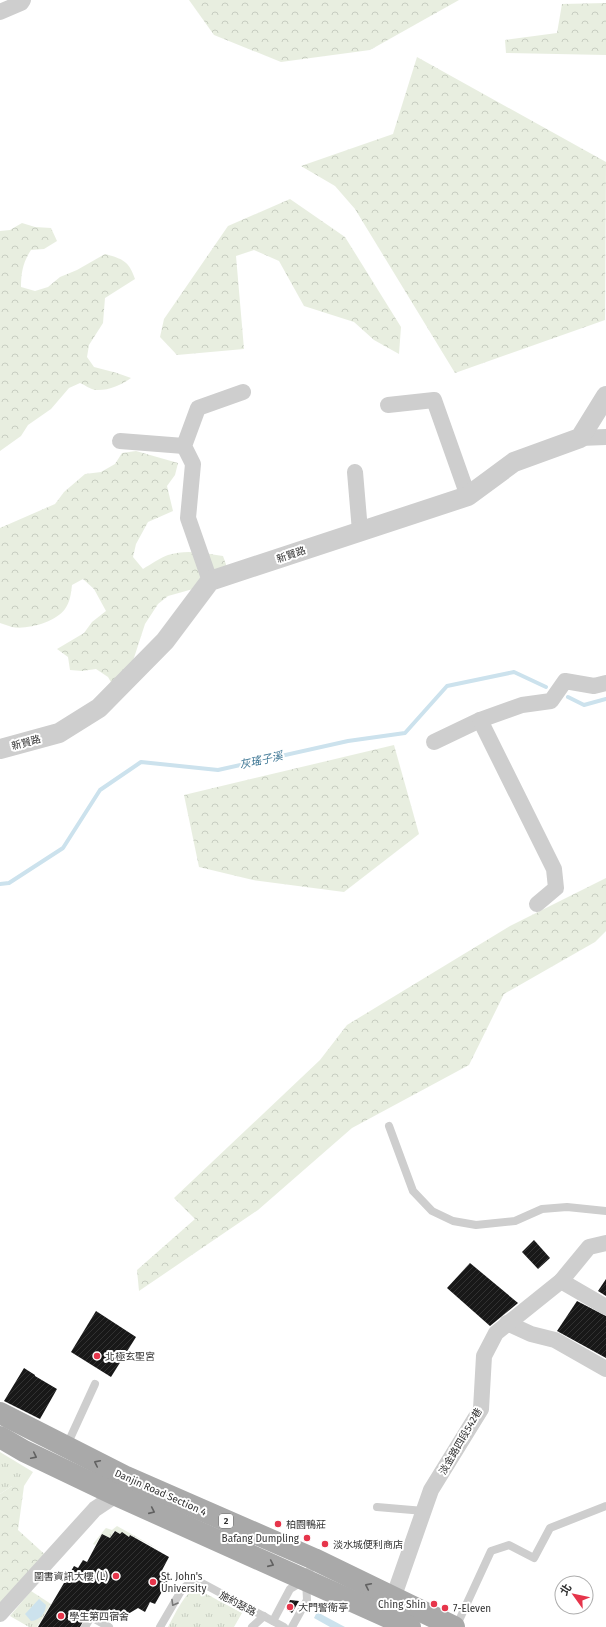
<svg xmlns="http://www.w3.org/2000/svg" width="606" height="1627" font-family="'Fira Sans','Noto Sans TC',sans-serif">
<style>
.grass{fill:url(#grass-tufts)}
.forest{fill:url(#forest-crowns)}
.water{fill:#cce2ed}
.lines{fill:none;stroke-linecap:round;stroke-linejoin:round}
.stream{stroke:#cce2ed;stroke-width:4}
.building{fill:url(#building-hatch)}
.service{stroke:#cecece;stroke-width:8}
.minor{stroke:#cecece;stroke-width:16}
.tertiary{stroke:#cecece;stroke-width:20}
.primary{stroke:#a9a9a9;stroke-width:22}
.oneway{stroke:#616161}
.oneway2{stroke:#787878}
.poi-dot{fill:#e6354b;stroke:#fff;stroke-width:1.5}
.labels{text-anchor:middle;stroke-width:4;stroke-linejoin:round;paint-order:stroke}
.shield{fill:#fff;stroke:#6f6f6f;stroke-width:1}
.shield-label{font-size:9px;font-weight:bold;fill:#313131}
.street-label{font-size:10px;fill:#313131;stroke:#fff}
.poi-label{font-size:10px;fill:#313131;stroke:#fff;text-anchor:start}
.water-label{font-size:11px;font-style:italic;fill:#3e7795;stroke:#fff}
</style>
<defs>
<pattern id="grass-tufts" width="24" height="20" patternUnits="userSpaceOnUse"><rect width="24" height="20" fill="#e8eee0"/><path d="M3 7l-1-3M5 7V3M7 7l1-3M15 17l-1-3M17 17v-4M19 17l1-3" fill="none" stroke="#c7cdc1"/></pattern>
<pattern id="forest-crowns" width="20" height="18" patternUnits="userSpaceOnUse"><rect width="20" height="18" fill="#e8eee0"/><path d="M2 6a3 3 0 1 1 6 0M12 15a3 3 0 1 1 6 0" fill="none" stroke="#c7cdc1"/></pattern>
<pattern id="building-hatch" width="6" height="6" patternUnits="userSpaceOnUse"><rect width="6" height="6" fill="#181818"/><path d="M-1 1l2-2M0 6l6-6M5 7l2-2" fill="none" stroke="#313131"/></pattern>
</defs>
<rect width="100%" height="100%" fill="#fff"/>
<!-- grass -->
<g class="grass">
<path d="M0,1452L33,1472L24,1486H12L0,1494Z"/>
<path d="M117,1526L160,1550L131,1535L129,1537L122,1533L120,1534L114,1531L110,1538L102,1534L95,1545L93,1544L105,1529L106,1528L112,1530Z"/>
<path d="M197,1589L242,1613L234,1627H168C174,1617 185,1590 197,1589Z"/>
<path d="M31,1591L51,1604L37,1627H29L10,1616Z"/>
</g>
<!-- forest -->
<g class="forest">
<path d="M189,0H459L370,50L281,62L214,35Z"/>
<path d="M606,3V55L506,53L505,40L557,33L562,4Z"/>
<path d="M417,57L606,162L605,320L455,373L355,209L335,186L301,166L393,134Z"/>
<path d="M290,199L345,237L401,327L399,354L374,340L354,322L304,306L279,261L254,250L236,256L244,349L177,355L160,337L164,319L228,226Z"/>
<path d="M22,223L35,227L51,228L57,241L44,249L31,250C23,262 21,273 21,287L35,291L48,287L60,277L77,270L105,254C123,259 129,261 135,279L105,298L103,323L89,345L87,357L94,367L117,373L131,378C121,385 108,391 95,390C90,389 85,385 80,383L69,388L51,409L28,425L21,436L0,451V231L10,230Z"/>
<path d="M136,451L178,463L175,475L167,486L173,511L148,522L136,544L133,557L143,569C151,564 160,558 168,555C186,549 205,553 223,556L228,570L193,589L168,596L158,604L145,624L131,667L115,689L108,677L96,669L82,671L70,670L68,657L57,649L84,633L92,622L106,611L94,589L83,579L72,585C71,594 70,602 65,609C56,622 27,630 12,627C8,626 4,624 0,623V528L55,504L64,492L85,474L101,472L115,464L122,453Z"/>
<path d="M394,745L419,834L344,892L253,880L199,867L184,795Z"/>
<path d="M606,878V931L595,942L504,994L469,1065L352,1128L258,1210L139,1291L137,1270L195,1219L174,1198L320,1060L347,1025L510,926Z"/>
<path d="M12,1486H24L18,1530L51,1560L0,1615V1494Z"/>
</g>
<!-- water -->
<g class="water">
<path d="M39,1599L46,1605C45,1614 40,1620 31,1621L25,1614Z"/>
<path d="M317,1612L345,1627H330L314,1618Z"/>
</g>
<g class="lines">
<!-- stream -->
<g class="stream">
<path d="M568,697L584,705L606,699"/>
<path d="M0,884L9,883L63,848L100,790L141,762L218,770L348,741L405,733L447,686L514,672L546,687"/>
</g>
</g>
<!-- building -->
<g class="building">
<path d="M534,1240L550,1258L538,1269L522,1252Z"/>
<path d="M470,1263L518,1303L490,1326L447,1288Z"/>
<path d="M606,1279V1296L598,1291Z"/>
<path d="M577,1301L606,1316V1358L557,1331Z"/>
<path d="M96,1311L136,1337L111,1377L71,1352Z"/>
<path d="M24,1368L35,1375V1376L57,1389L40,1419L4,1401Z"/>
<path d="M115,1531L120,1534L122,1532L129,1537L130,1535L169,1557L160,1574L169,1579L155,1604L150,1602L145,1612L138,1608L128,1614L125,1619L109,1609L104,1618L93,1612H88L80,1627H38L74,1566L78,1568L83,1560L87,1562L102,1534L110,1538Z"/>
<path d="M290,1600L299,1601L292,1613L286,1609Z"/>
</g>
<g class="lines">
<!-- service -->
<g class="service">
<path d="M389,1126L413,1191L432,1211L453,1221L476,1225L515,1221L542,1209L567,1207L606,1211"/>
<path d="M67,1445L95,1384"/>
<path d="M377,1507L424,1511"/>
<path d="M273,1621L290,1589L303,1581"/>
<path d="M85,1627L91,1617L109,1627"/>
<path d="M160,1627L181,1591C187,1584 191,1581 200,1582L284,1627"/>
<path d="M252,1627L264,1616"/>
<path d="M292,1627L307,1600L306,1580L314,1559"/>
<path d="M456,1627L491,1551L509,1545L534,1558L550,1528L606,1506"/>
</g>
<!-- minor -->
<g class="minor">
<path d="M0,12L21,3L23,0"/>
<path d="M388,405L434,400L468,496"/>
<path d="M580,438L606,437"/>
<path d="M120,441L184,446"/>
<path d="M355,472L360,531"/>
<path d="M210,581L188,518L193,464L184,446L198,408L243,392"/>
<path d="M434,742L480,720"/>
<path d="M537,904L556,888L554,869L480,720L522,705L551,701L565,681L594,686L606,683"/>
<path d="M561,1281L606,1307"/>
<path d="M507,1323L531,1334L555,1340L606,1369"/>
<path d="M390,1607L431,1490L481,1409L484,1356L496,1333L561,1281L589,1247L606,1243"/>
<path d="M0,1614L95,1509L116,1495L120,1487"/>
</g>
<!-- tertiary -->
<path class="tertiary" d="M0,749L59,733L99,708L165,641L210,581L468,496L514,462L580,438L606,396"/>
<!-- primary -->
<g class="primary">
<path d="M0,1413L124,1476L314,1559L454,1627"/>
<path d="M0,1437L24,1451L116,1495L410,1627"/>
</g>
</g>
<!-- one-way arrows -->
<defs><path id="oneway-chevron" d="M-2-3.5L2.5 0L-2 3.5" fill="none" stroke-width="1.6" stroke-linecap="round" stroke-linejoin="round"/></defs>
<g class="oneway">
<use href="#oneway-chevron" transform="translate(34 1456) rotate(26)"/>
<use href="#oneway-chevron" transform="translate(97 1463) rotate(-154)"/>
<use href="#oneway-chevron" transform="translate(152 1511) rotate(24)"/>
<use href="#oneway-chevron" transform="translate(271 1564) rotate(24)"/>
<use href="#oneway-chevron" transform="translate(368 1586) rotate(-154)"/>
</g>
<use class="oneway2" href="#oneway-chevron" transform="translate(174 1603) rotate(120)"/>
<!-- markers -->
<g class="poi-dot">
<circle cx="97" cy="1356" r="4"/>
<circle cx="278" cy="1524" r="4"/>
<circle cx="307" cy="1538" r="4"/>
<circle cx="325" cy="1544" r="4"/>
<circle cx="116" cy="1576" r="4"/>
<circle cx="153" cy="1582" r="4"/>
<circle cx="434" cy="1604" r="4"/>
<circle cx="290" cy="1607" r="4"/>
<circle cx="445" cy="1608" r="4"/>
<circle cx="61" cy="1616" r="4"/>
</g>
<g class="labels">
<!-- shield labels -->
<rect class="shield" x="219" y="1514" width="14" height="14" rx="3"/>
<g class="shield-label">
<text x="226" y="1524">2</text>
</g>
<!-- street labels -->
<g class="street-label">
<text transform="translate(291 554) rotate(-19)" y="4">新賢路</text>
<text transform="translate(26 742) rotate(-15)" y="4">新賢路</text>
<text transform="translate(460 1441) rotate(-60)" y="4">淡金路四段542巷</text>
<text transform="translate(161 1492) rotate(24)" y="4">Danjin Road Section 4</text>
<text transform="translate(238 1603) rotate(28)" y="4">施約瑟路</text>
</g>
<!-- poi labels -->
<g class="poi-label">
<text x="105" y="1360">北極玄聖宮</text>
<text x="286" y="1528">柏園鴨莊</text>
<text x="299" y="1542" text-anchor="end">Bafang Dumpling</text>
<text x="333" y="1548">淡水城便利商店</text>
<text x="108" y="1580" text-anchor="end">圖書資訊大樓 (L)</text>
<text x="161" y="1580">St. John's<tspan x="161" dy="12">University</tspan></text>
<text x="426" y="1608" text-anchor="end">Ching Shin</text>
<text x="298" y="1611">大門警衛亭</text>
<text x="453" y="1612">7-Eleven</text>
<text x="69" y="1620">學生第四宿舍</text>
</g>
<!-- water labels -->
<g class="water-label">
<text transform="translate(261 760) rotate(-13)" y="4">灰瑤子溪</text>
</g>
</g>
<!-- north arrow -->
<g transform="translate(574 1595) rotate(303)"><circle r="19" fill="#ffffff" stroke="#adadad"/>
<path d="M0-3L7 15L0 10L-7 15Z" fill="#e6354b"/>
<text y="-6" font-size="11" font-weight="bold" text-anchor="middle" fill="#313131">北</text>
</g>
</svg>
